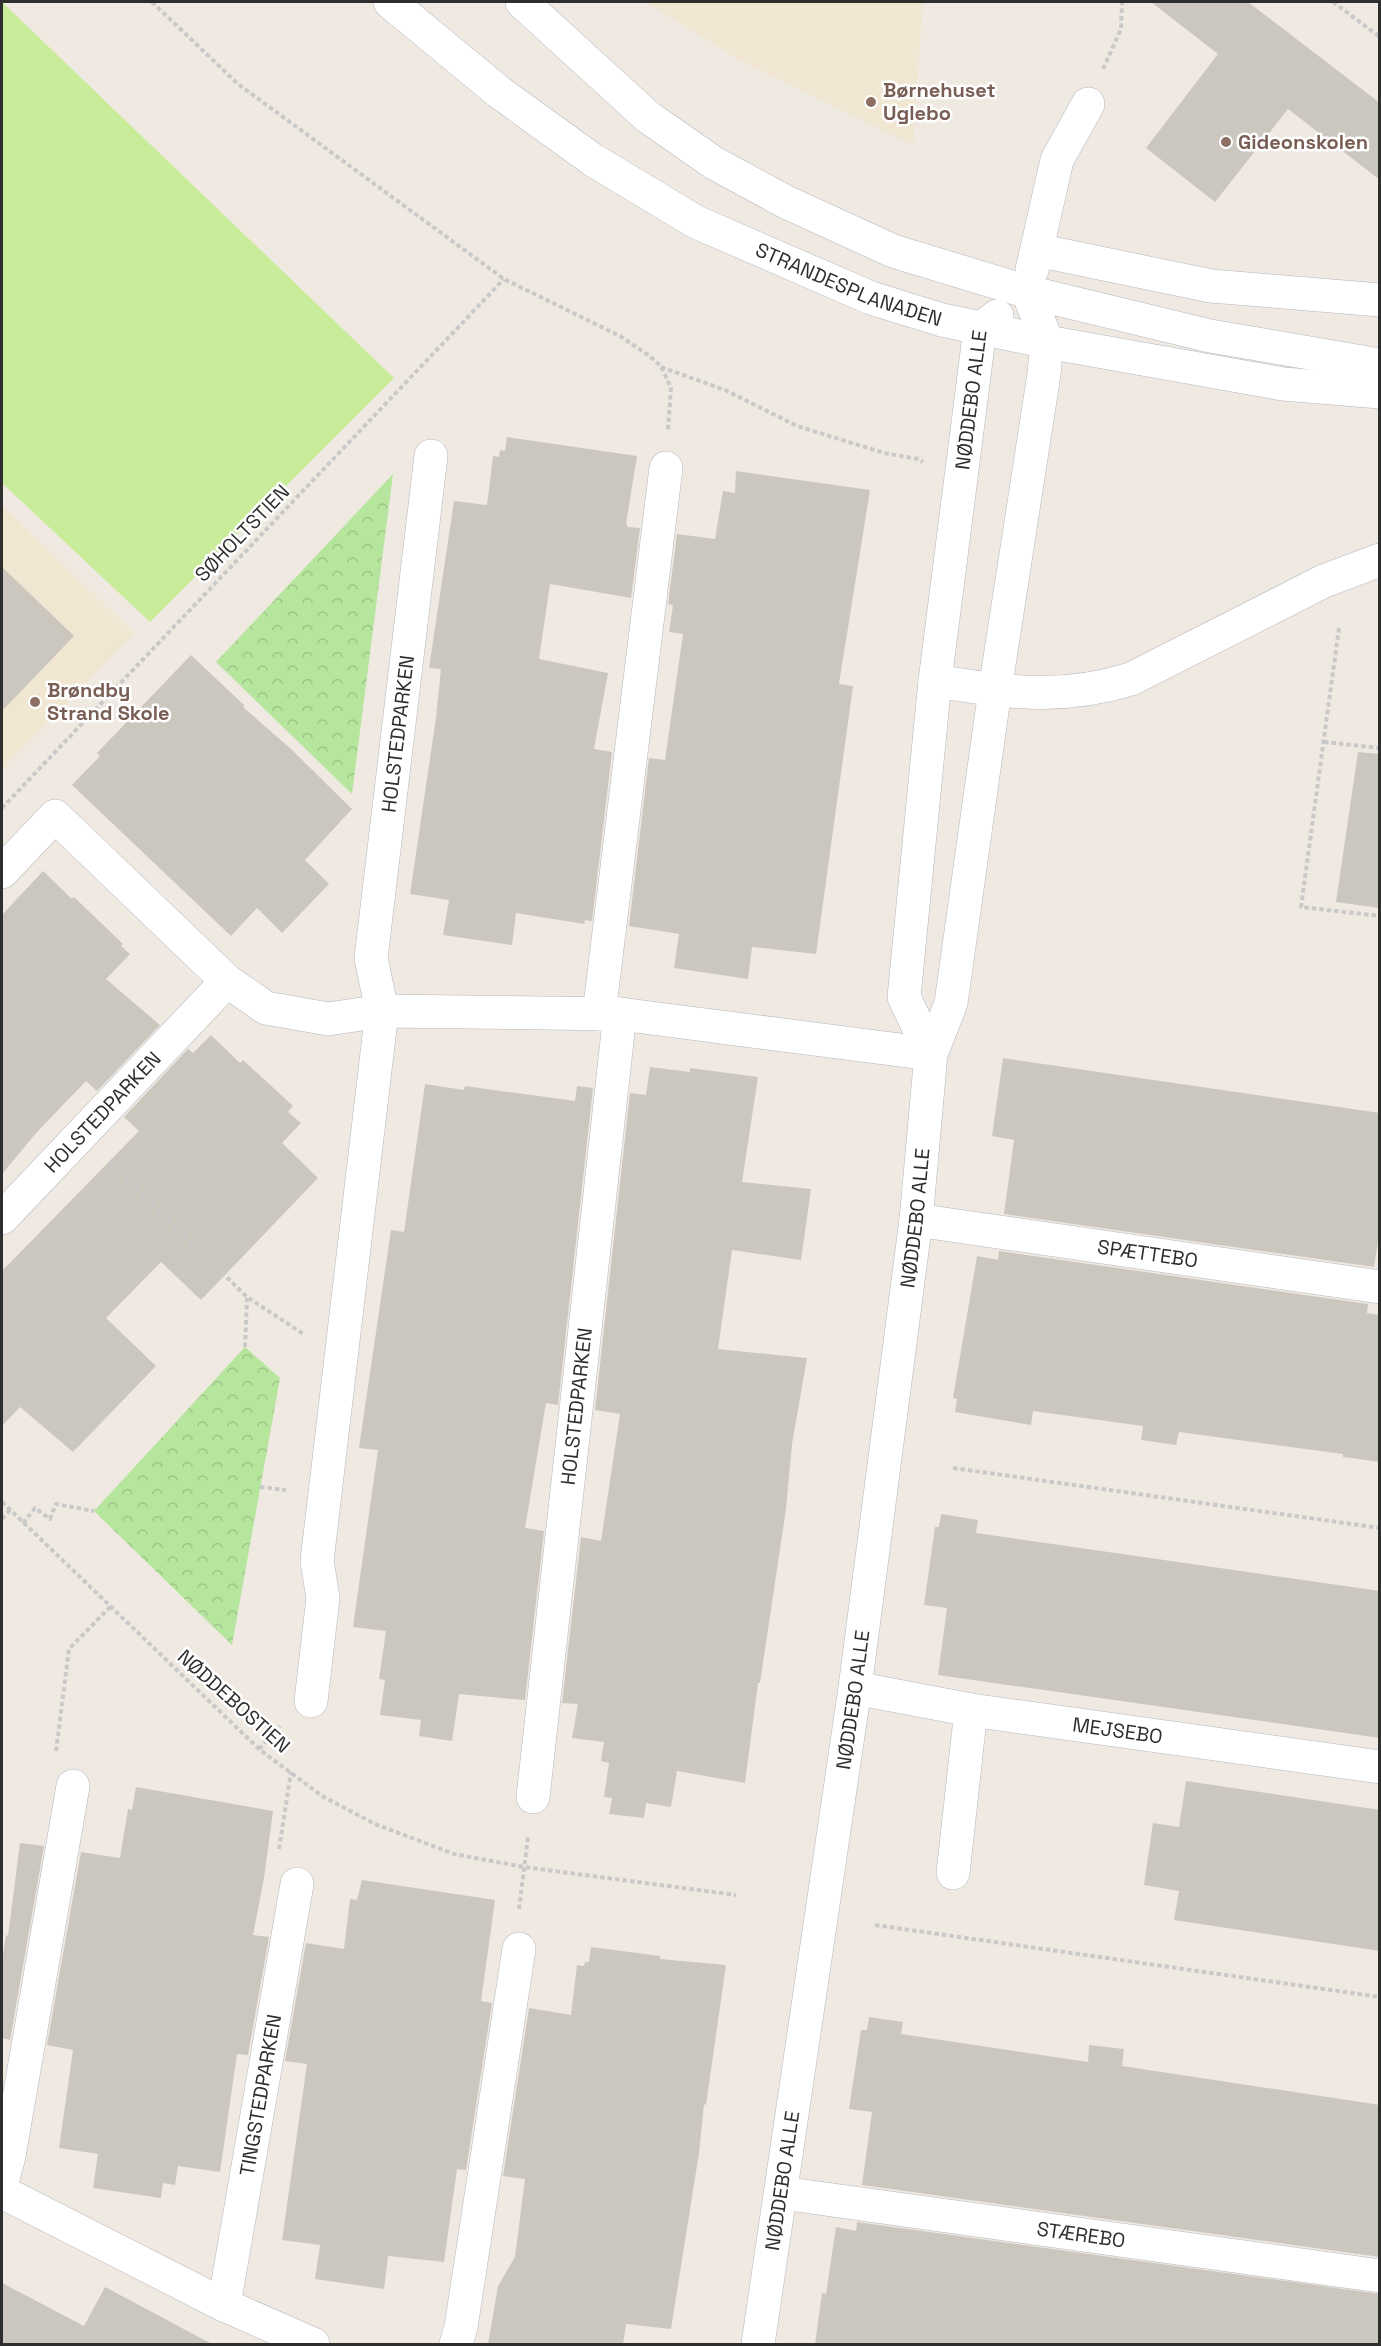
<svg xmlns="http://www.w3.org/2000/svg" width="1381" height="2346" font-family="'Space Grotesk',sans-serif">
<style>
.education{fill:#f0e6d1}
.park{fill:url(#park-crowns)}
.pitch{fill:#c9ec9a}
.building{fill:#cbc7bf}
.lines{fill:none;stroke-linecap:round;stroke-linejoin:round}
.minor-casing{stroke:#b4b7c1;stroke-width:34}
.path{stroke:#c9c9c9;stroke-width:4;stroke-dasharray:4.5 3;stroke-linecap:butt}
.minor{stroke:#fff;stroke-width:33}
.education-dot{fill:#8d6e63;stroke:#fff;stroke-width:2}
.labels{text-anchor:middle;stroke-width:5;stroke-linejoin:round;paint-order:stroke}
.education-label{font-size:20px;font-weight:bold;fill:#785e54;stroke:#fff;text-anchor:start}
.street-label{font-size:20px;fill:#2e2e2e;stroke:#fff}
</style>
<defs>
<pattern id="park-crowns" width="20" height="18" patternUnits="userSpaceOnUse" patternTransform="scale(1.5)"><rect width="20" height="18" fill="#b6e59e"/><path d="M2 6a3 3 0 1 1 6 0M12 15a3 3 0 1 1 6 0" fill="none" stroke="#9dc588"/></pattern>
</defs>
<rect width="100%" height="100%" fill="#efe9e1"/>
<!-- education -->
<g class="education">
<path d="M646,2H923L913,145L738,59Z"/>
<path d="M2,505L134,633L2,770Z"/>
</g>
<!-- park -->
<g class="park">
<path d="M393,474L352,794L216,662Z"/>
<path d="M245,1347L280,1378L232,1645L94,1511Z"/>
</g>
<!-- pitch -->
<path class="pitch" d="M2,2L394,378L150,622L2,483Z"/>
<!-- building -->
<g class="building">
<path d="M1151,2H1248L1380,103V180L1288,109L1215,202L1146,148L1218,54Z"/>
<path d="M507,437L637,456L626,524L628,527L640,528L631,598L550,584L539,659L608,673L594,749L612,752L592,921L585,920L584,924L516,913L512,945L443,935L449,900L410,894L436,718L441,669L429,668L454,501L487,505L493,456L499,457L500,450L505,451Z"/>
<path d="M736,471L870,490L839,684L853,686L816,954L752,947L748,979L674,968L679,934L629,926L649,758L665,760L683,634L669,632L673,605L668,604L677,534L715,539L723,491L735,493Z"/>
<path d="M2,567L74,636L2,711Z"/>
<path d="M191,655L245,706L243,707L291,749L352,809L305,860L329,884L282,933L257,908L231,936L72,785L100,756L97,753Z"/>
<path d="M1358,752L1380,754V908L1336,902Z"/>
<path d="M43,871L72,899L74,897L123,944L121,946L130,954L106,979L160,1025L97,1091L86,1081L37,1132L2,1174V915Z"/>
<path d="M211,1035L240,1063L243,1060L293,1106L288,1112L301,1123L282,1143L318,1178L201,1300L161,1262L106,1318L156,1366L73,1452L20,1407L2,1426V1271L139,1131L124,1117L188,1049L193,1053Z"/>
<path d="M1003,1058L1380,1113V1229L1374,1267L1004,1214L1014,1140L992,1136Z"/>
<path d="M650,1067L690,1072V1068L758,1077L742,1182L811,1189L801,1260L732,1250L718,1349L807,1358L792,1444L786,1509L760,1683H758L745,1783L677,1771L671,1807L646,1803L644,1818L609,1814L612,1798L604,1797L609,1763L601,1761L604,1742L572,1738L578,1704L562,1703L581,1537L601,1541L620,1414L595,1410L630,1093L646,1095Z"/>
<path d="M425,1084L464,1090L465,1086L575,1101L577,1086L593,1088L558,1405L546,1403L525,1528L544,1531L525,1700L459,1694L452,1741L419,1736L421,1720L380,1715L385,1680L379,1679L386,1631L353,1627L378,1450L359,1448L391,1230L404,1232Z"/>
<path d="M999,1251L1368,1304L1367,1313L1380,1315V1462L1343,1457V1454L1179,1432L1176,1445L1141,1440L1143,1426L1033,1411L1031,1425L955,1412L957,1399L953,1398L977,1256L998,1260Z"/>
<path d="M941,1514L978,1520L976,1533L1380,1591V1738L938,1675L947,1608L924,1605L935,1527H939Z"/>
<path d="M1186,1781L1380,1810V1951L1174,1920L1179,1891L1144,1885L1153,1823L1179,1827Z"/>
<path d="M136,1787L273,1811L264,1878L253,1935L269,1937L248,2055L237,2054L220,2172L178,2166L175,2185L163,2183L161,2198L93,2188L98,2154L59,2148L73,2050L47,2045L81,1852L120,1858L128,1809L132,1810Z"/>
<path d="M20,1843L44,1846L10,2040L2,2038V1962L6,1935L8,1936Z"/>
<path d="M362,1880L495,1900L481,2001L492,2003L466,2170L457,2169L444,2262L388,2256L384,2289L315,2279L320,2245L282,2240L307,2064L285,2061L306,1943L344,1949L350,1899L357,1900Z"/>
<path d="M591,1947L660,1956V1959L726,1965L706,2105L704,2104L699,2153L671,2329L626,2324L623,2344H488L498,2286L515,2257L525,2179L503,2176L529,2008L571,2015L577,1965L584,1966L585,1962H589Z"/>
<path d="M869,2017L903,2022L901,2034L1088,2062L1089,2045L1124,2049L1122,2066L1380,2105V2257L862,2185L872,2112L849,2109L861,2030H867Z"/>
<path d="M857,2222L1380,2294V2344H815L822,2293L826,2294L836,2227L856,2231Z"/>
<path d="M2,2283L84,2326L105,2287L212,2344H2Z"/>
</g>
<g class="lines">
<defs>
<g id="minor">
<path id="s1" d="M390,2L499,92L593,160L696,222L871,298L942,320L1047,342L1283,384L1380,392"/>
<path d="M522,2L648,117L714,163L786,202L893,251L1028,292L1210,336L1380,365"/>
<path d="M1037,250L1211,286L1380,300"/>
<path d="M1032,270L1057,160L1088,104"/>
<path d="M935,681C1008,692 1059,701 1131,679L1324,581L1380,560"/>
<path d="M2,872L55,816L227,981L266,1008L328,1019L382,1011L620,1014L931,1054"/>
<path d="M599,1014L666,468"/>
<path id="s2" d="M931,1054L904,997L935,681L980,329L997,316"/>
<path id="s3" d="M2,1218L227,981"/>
<path id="s4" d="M916,1220L1380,1287"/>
<path id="s5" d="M855,1688L971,1710L1380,1767"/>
<path id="s6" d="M311,1701L323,1598L317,1561L382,1011L371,958L431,456"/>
<path id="s7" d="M533,1797L620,1014"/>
<path d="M953,1873L971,1710"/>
<path d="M2,2182L9,2156L73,1786"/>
<path d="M2,2192L224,2305L313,2344"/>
<path id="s8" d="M782,2193L1380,2276"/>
<path id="s9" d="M224,2305L297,1884"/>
<path d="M456,2344L461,2327L519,1949"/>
<path id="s10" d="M758,2344L855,1688L916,1220L931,1054L951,1003L995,690L1044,374L1047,342L1028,292"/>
</g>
</defs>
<!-- minor casing -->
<use href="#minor" class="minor-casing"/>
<!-- path -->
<g class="path">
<path d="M152,2L238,84L504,279L620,336L648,355L661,366L671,388L668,430"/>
<path d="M1333,2L1380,37"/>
<path d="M1103,69L1121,29L1122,2"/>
<path d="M661,367L725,390L797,426L884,453L918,459L923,462"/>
<path d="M1339,628L1301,907L1380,916"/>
<path d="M1324,742L1380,748"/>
<path d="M2,808L504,279"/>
<path d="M109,1162L247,1297L305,1335"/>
<path d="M245,1347L247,1298"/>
<path d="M953,1468L1380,1528"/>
<path d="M260,1487L286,1490"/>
<path d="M2,1502L259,1749L322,1796L375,1824L454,1854L524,1867L736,1895"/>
<path d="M2,1519L10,1510"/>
<path d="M23,1523L35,1508L50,1519L56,1504L94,1511"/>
<path d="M259,1749L280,1726"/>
<path d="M56,1751L69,1649L111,1606"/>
<path d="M279,1849L291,1772"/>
<path d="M519,1909L528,1837"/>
<path d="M875,1925L1380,1997"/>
</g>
<!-- minor -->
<use href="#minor" class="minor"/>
</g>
<!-- markers -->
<g class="education-dot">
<circle cx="871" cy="102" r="6"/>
<circle cx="1226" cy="142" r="6"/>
<circle cx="35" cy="702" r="6"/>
</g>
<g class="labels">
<!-- education labels -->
<g class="education-label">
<text x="883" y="97">Børnehuset<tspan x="883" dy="23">Uglebo</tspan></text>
<text x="1238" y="149">Gideonskolen</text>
<text x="47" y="697">Brøndby<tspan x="47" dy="23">Strand Skole</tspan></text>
</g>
<!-- street labels -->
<g class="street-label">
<text dy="7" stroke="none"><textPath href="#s1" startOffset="543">STRANDESPLANADEN</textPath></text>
<text dy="7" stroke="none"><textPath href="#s2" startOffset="664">NØDDEBO ALLE</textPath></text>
<text transform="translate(242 533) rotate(-46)" y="7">SØHOLTSTIEN</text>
<text dy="7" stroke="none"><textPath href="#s6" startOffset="975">HOLSTEDPARKEN</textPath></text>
<text dy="7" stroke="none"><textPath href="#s3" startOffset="146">HOLSTEDPARKEN</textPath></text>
<text dy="7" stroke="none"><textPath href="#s10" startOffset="1137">NØDDEBO ALLE</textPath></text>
<text dy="7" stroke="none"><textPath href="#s4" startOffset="234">SPÆTTEBO</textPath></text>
<text dy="7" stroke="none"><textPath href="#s7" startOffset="393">HOLSTEDPARKEN</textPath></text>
<text dy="7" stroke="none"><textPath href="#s10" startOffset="651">NØDDEBO ALLE</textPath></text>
<text transform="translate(234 1701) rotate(42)" y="7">NØDDEBOSTIEN</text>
<text dy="7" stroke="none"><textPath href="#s5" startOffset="266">MEJSEBO</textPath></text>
<text dy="7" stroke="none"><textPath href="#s9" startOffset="213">TINGSTEDPARKEN</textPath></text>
<text dy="7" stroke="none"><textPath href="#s10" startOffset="165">NØDDEBO ALLE</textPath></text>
<text dy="7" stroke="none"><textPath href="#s8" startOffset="302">STÆREBO</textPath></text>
</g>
</g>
<!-- border -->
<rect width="1381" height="2346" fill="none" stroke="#2e2e2e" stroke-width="6"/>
</svg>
